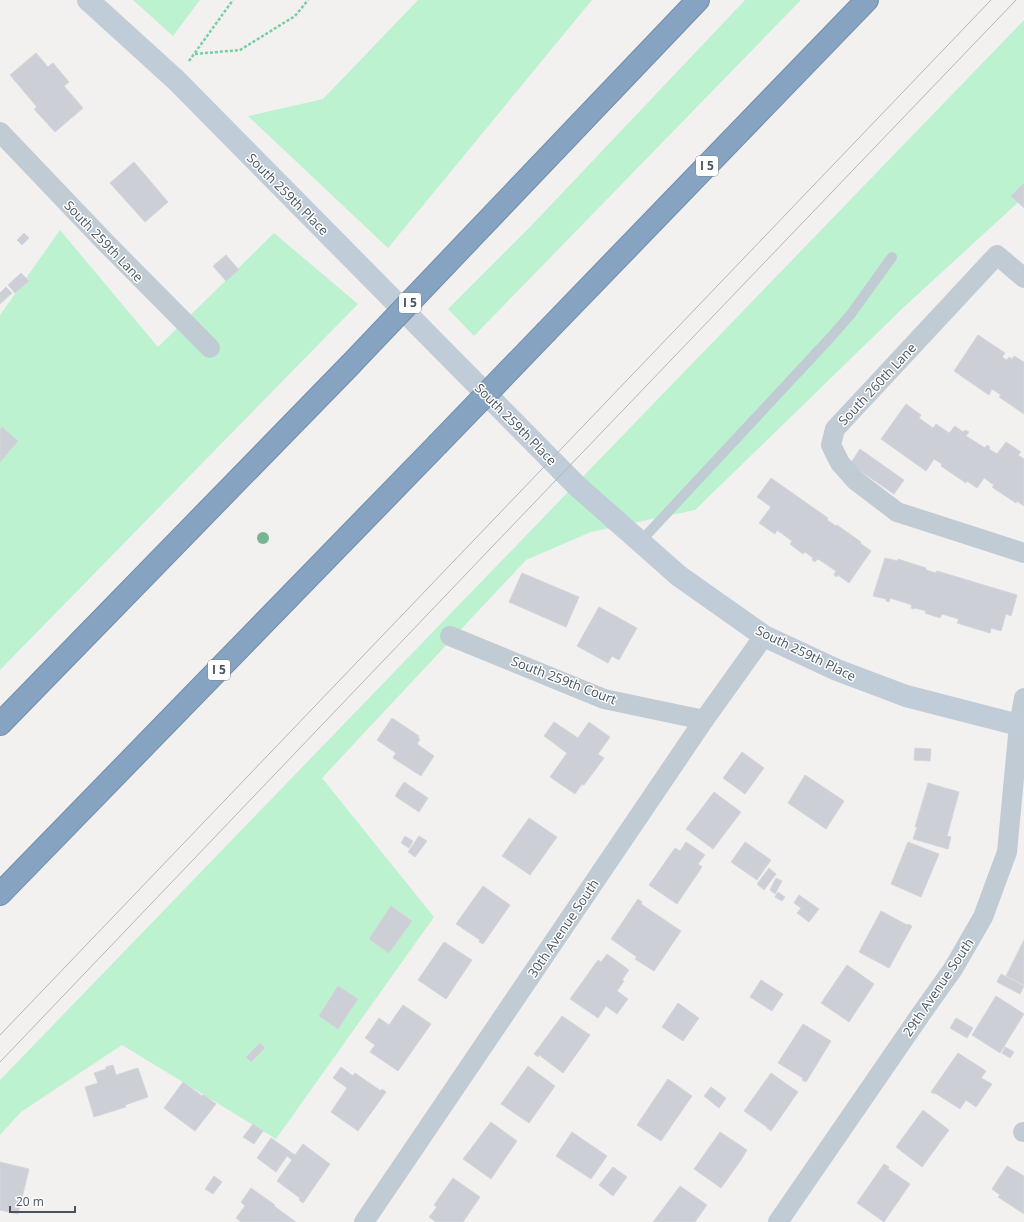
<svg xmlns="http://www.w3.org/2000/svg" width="1024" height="1222" font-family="'Open Sans',sans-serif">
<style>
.green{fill:#bdf2d1}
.building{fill:#cccfd5;stroke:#d4d6dc}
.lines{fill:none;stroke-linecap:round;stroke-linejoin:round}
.motorway-casing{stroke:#718ead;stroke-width:24}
.path{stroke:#73d2a2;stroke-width:2.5;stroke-dasharray:3 2;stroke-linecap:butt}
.service{stroke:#c0cbd3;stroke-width:10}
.minor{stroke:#c0cbd3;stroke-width:20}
.secondary{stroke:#c0ccd8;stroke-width:22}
.motorway{stroke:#86a3c1;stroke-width:22}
.tram{stroke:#b2b5bb;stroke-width:1}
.motorway-bridge-casing{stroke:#718ead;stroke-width:24;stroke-linecap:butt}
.motorway-bridge{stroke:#86a3c1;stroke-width:22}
.tree{fill:#77b595}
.labels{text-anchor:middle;stroke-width:3;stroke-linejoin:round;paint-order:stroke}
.shield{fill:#fff;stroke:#7e878f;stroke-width:1}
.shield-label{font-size:12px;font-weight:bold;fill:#47545f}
.street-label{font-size:13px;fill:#47545f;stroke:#fff}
</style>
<rect width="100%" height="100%" fill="#f3f0f0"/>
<!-- green -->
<g class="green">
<path d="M133,0H200L173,36Z"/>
<path d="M418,0H592L388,248L248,116L323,99Z"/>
<path d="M745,0H801L474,336L448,309L530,227Z"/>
<path d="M1024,20V197L904,307L695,510L591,532L526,560L322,778L434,917L276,1139L122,1045L21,1112L0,1135V1080Z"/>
<path d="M60,230L158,347L274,233L358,304L0,670V315Z"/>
</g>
<!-- building -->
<g class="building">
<path d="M36,53L48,67L53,63L69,82L64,86L83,108L55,132L34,109L37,107L10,75Z"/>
<path d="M134,162L168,202L145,222L110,183Z"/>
<path d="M1024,183V208L1011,196Z"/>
<path d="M24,233L29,238L22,245L17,240Z"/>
<path d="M226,255L239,270L226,281L213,266Z"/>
<path d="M21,273L29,281L15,293L8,285Z"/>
<path d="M6,287L12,293L0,304V293Z"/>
<path d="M978,335L1005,353L1002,357L1007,360L1009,357L1012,359L1014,356L1024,362V414L999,397L1001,395L992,389L989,395L954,371Z"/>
<path d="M906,404L921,415L919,418L933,428L936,424L949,433L955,426L963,432L965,430L969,432L966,436L985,448L987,445L990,447L989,449L997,454L1006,442L1021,452L1018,455L1024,459V506L1017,501L1016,503L992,487L994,485L984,478L977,488L967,481L966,483L941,466L942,464L934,459L926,471L881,439Z"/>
<path d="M2,427L18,441L0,462V430Z"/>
<path d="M860,449L904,480L894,494L850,464Z"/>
<path d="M771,478L828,518L827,520L836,526L837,525L861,542L860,543L871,551L849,583L838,575L837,577L834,575L836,571L818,559L815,562L812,560L813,558L805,552L803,554L790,544L792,541L777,530L775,534L759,523L771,507L757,497Z"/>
<path d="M885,558L898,561V559L926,568V570L936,573L937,571L1017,595L1011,616L1006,614L1001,631L991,628L990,633L957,623L959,619L942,614L940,618L925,613L926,611L915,608L914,609L911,608L912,605L890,598L889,602L886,601V599L873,596Z"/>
<path d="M522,573L579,597L566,627L509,602Z"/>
<path d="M599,607L637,628L619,660L612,656L608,663L577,646Z"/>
<path d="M392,718L419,736L418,738L420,739L417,744L434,756L421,776L393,758L396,753L377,740Z"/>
<path d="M554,722L578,738L589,722L610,737L598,754L604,758L584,785L582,784L575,794L550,777L567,753L544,736Z"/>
<path d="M915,748L931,749L930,761L914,760Z"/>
<path d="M742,752L764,768L745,794L723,778Z"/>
<path d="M805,775L844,801L826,829L788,803Z"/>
<path d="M404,782L428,798L419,812L395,796Z"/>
<path d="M928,783L959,792L947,836L951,837L948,849L913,839L917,827H915Z"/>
<path d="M714,792L741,812L713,849L686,829Z"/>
<path d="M529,818L557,837L530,875L502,856Z"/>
<path d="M405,836L413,841L409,848L401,843Z"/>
<path d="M419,836L427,841L415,857L408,852Z"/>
<path d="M686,842L705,855L698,864L702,867L677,904L649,885L675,848L680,851Z"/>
<path d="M745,842L771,860L757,880L731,862Z"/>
<path d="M908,842L939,854L921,897L891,884Z"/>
<path d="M769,868L776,874L764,890L757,884Z"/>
<path d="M776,878L782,881L775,894L770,890Z"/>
<path d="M483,886L510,905L483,944L479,942L480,940L456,924Z"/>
<path d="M778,892L785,897L782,901L775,897Z"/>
<path d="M799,895L819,909L809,922L797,913L801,908L794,903Z"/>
<path d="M638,899L642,902L641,904L681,931L654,971L635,959L637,957L611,939Z"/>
<path d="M391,906L412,921L389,953L369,939Z"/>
<path d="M881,911L907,925L908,924L912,926L889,968L859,952Z"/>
<path d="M1024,940V985L1006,976Z"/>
<path d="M444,942L472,960L446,999L418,980Z"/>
<path d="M607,954L629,970L622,980L624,981L617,991L628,999L617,1014L606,1006L598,1018L570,999L598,960L601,962Z"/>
<path d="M847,965L874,984L849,1022L821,1003Z"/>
<path d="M1001,974L1024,986L1020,994L997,982Z"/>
<path d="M761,980L783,994L772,1011L750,997Z"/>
<path d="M338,986L358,999L338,1029L319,1016Z"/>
<path d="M996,996L1024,1014L1000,1053L972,1035Z"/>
<path d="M678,1003L699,1018L683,1041L662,1027Z"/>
<path d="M403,1005L431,1024L398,1071L370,1052L375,1045L365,1038L379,1018L389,1025Z"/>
<path d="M562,1016L590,1035L563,1073L539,1055L538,1057L534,1054Z"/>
<path d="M956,1018L973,1028L967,1038L950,1028Z"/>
<path d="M803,1024L831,1041L806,1082L802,1080L803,1078L778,1063Z"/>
<path d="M260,1043L265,1048L251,1062L246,1057Z"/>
<path d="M1005,1047L1014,1052L1010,1058L1002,1053Z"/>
<path d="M958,1053L986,1071L981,1078L992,1084L976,1107L966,1100L960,1109L935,1093V1094L931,1092Z"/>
<path d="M113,1065L116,1075L138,1068L148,1097L125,1105L126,1107L94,1117L85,1087L98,1083L94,1073L106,1069V1067Z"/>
<path d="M528,1066L555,1086L529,1123L501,1104Z"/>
<path d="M341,1067L353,1076L355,1073L381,1091L382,1089L386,1092L358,1131L331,1112L347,1088L333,1078Z"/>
<path d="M771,1073L798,1092L771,1131L767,1128V1127L744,1111Z"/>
<path d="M668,1079L692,1096L661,1141L637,1125Z"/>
<path d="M183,1082L202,1096L204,1095L216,1104L195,1131L164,1108Z"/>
<path d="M711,1087L726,1098L719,1108L704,1096Z"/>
<path d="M923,1110L949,1130L922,1167L896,1147Z"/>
<path d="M491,1122L517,1141L491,1179L463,1159Z"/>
<path d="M253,1124L263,1131L254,1144L243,1137Z"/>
<path d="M572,1132L607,1156L591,1179L556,1156Z"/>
<path d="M720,1132L747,1150L741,1160L721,1188L694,1169Z"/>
<path d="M271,1138L295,1155L303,1144L330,1164L303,1203L299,1200L300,1198L277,1181L292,1160L287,1156L276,1172L257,1158Z"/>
<path d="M0,1162L29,1169L18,1214L0,1210Z"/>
<path d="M884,1164L889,1167L888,1169L910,1184L884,1222L857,1203Z"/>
<path d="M1007,1166L1024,1176V1214L998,1197L1000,1195L992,1189Z"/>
<path d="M613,1167L627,1177L613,1196L599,1185Z"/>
<path d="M214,1176L222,1182L213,1194L205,1189Z"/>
<path d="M453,1178L480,1197L463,1222H436L429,1217L437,1207L434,1205Z"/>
<path d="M680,1186L707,1205L695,1222H653Z"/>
<path d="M251,1188L275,1205L274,1206L296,1222H241L236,1218L245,1206L241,1202Z"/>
</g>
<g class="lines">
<defs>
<g id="motorway">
<path d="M469,240L698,0"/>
<path d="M547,331L867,0"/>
<path d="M0,724L350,365"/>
<path d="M0,894L437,445"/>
</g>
</defs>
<!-- motorway casing -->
<use href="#motorway" class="motorway-casing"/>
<!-- path -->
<g class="path">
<path d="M195,54L240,50L295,16L308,0"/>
<path d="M189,61L233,0"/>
</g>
<!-- service -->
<path class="service" d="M640,542L830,338L851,314L892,257"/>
<!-- minor -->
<g class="minor">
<path d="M0,132L104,241L210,348"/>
<path d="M1024,278L997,255L835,429L831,445L840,463L855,480L897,512L1024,553"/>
<path d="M450,636L604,699L704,720"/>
<path d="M1023,1132H1024"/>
<path d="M364,1222L704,720L764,636"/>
<path d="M778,1222L921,1014L953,969L983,917L1007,852L1019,725L1024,698"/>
</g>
<!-- secondary -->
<path class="secondary" d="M88,0L176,80L577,486L679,576L764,636L837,670L906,696L1019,725L1024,726"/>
<!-- motorway -->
<use href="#motorway" class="motorway"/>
<!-- tram -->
<g class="tram">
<path d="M0,1035L991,0"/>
<path d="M0,1062L511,527L1016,0"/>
</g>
<defs>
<g id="motorway-bridge">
<path d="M350,365L469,240"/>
<path d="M437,445L547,331"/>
</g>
</defs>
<!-- motorway-bridge casing -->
<use href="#motorway-bridge" class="motorway-bridge-casing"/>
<!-- motorway-bridge -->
<use href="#motorway-bridge" class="motorway-bridge"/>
</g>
<!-- trees -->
<circle class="tree" cx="263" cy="538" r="6"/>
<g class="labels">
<!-- shield labels -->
<g class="shield">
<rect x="696" y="156" width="22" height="20" rx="3"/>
<rect x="399" y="293" width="22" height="20" rx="3"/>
<rect x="208" y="660" width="22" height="20" rx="3"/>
</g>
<g class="shield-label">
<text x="707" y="170">I 5</text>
<text x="410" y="307">I 5</text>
<text x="219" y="674">I 5</text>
</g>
<!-- street labels -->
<g class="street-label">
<text transform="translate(288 194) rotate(45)" y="5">South 259th Place</text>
<text transform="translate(104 241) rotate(46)" y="5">South 259th Lane</text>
<text transform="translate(877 384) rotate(-47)" y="5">South 260th Lane</text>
<text transform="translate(516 424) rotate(45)" y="5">South 259th Place</text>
<text transform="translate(806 653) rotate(26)" y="5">South 259th Place</text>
<text transform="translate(564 680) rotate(21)" y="5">South 259th Court</text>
<text transform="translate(563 928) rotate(-56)" y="5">30th Avenue South</text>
<text transform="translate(938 987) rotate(-56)" y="5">29th Avenue South</text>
</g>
</g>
<!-- scale -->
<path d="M10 1206v6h65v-6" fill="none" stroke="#47545f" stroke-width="2"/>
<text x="16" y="1206" font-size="12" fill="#47545f" stroke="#ffffff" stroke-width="3" paint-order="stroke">20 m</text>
</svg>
